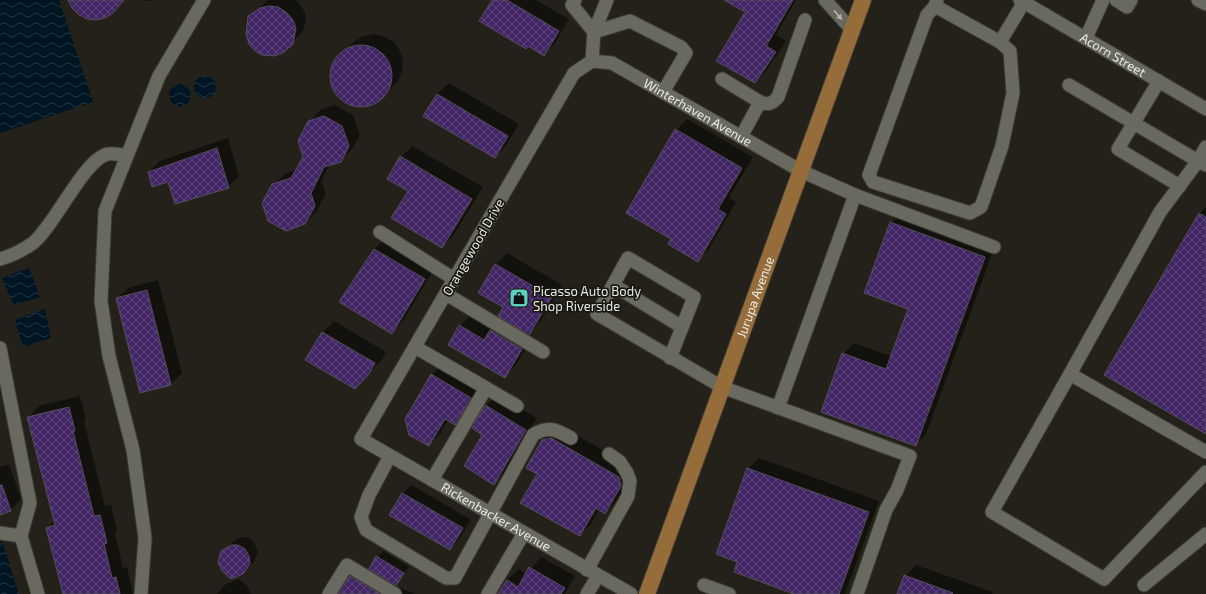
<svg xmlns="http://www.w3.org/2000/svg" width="1206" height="594" font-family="'Exo 2',sans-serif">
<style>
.water{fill:url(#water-waves)}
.shadow{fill:#0007}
.building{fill:url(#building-cross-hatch);stroke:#535059}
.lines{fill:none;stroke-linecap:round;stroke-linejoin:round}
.minor-casing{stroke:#3d3c36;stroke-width:15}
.major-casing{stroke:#3d3c36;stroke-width:18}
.minor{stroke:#6a695f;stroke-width:13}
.major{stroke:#966c3b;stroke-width:16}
.oneway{fill:#b6b6ae}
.labels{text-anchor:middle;stroke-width:3.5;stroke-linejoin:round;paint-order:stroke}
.street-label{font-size:13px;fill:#e9e9e3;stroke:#191810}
.poi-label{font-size:13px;fill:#e9e9e3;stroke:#191810;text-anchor:start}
</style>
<defs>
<pattern id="water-waves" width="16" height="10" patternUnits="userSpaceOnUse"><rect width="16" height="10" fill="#001523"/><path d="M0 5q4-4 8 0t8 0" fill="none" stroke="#253743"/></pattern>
<pattern id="building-cross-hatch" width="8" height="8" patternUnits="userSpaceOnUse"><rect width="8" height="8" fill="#422565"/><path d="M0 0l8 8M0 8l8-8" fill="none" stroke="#5d457b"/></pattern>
</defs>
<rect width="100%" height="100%" fill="#232119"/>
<!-- water -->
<g class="water">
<path d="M0,0H59L93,102L0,133Z"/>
<circle cx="205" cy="87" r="11"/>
<circle cx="180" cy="95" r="11"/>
<path d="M29,268L40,297L14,305L2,278Z"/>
<path d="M45,309L51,338L23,347L15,320Z"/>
<path d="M2,541L19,594H0V542Z"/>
</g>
<!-- shadow -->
<g class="shadow">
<path d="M144,0H159L147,1Z"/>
<path d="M268,0H296L305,12L306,21L303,31L286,49L249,17Z"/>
<path d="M493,0H536L569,19L555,43L544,55Z"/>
<path d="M726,0H796L776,35L786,41L766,71L755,82L746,12Z"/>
<path d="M375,34L385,37L394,42L400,51L403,61L402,71L398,81L379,101L370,105L360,107L351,105L343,100L336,94L331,76L333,66L337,58L356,40L364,36Z"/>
<path d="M449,83L519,124L506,146L495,157L437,94Z"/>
<path d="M335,105L353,115L360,135L352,149L340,161L330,164L321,181L326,194L316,212L305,224L273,185L285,174L297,169L304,157L309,122L320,110Z"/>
<path d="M687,119L753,157L729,198L736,202L709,249L697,260L672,239L676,130Z"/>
<path d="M228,138L239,176L228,187L168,181L149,172L160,161Z"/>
<path d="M412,146L483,187L453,236L442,247L409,190L389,178L401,157Z"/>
<path d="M1206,207V433L1199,214Z"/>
<path d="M902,212L995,246L926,434L915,445L843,354L854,343L891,356L909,308L891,223Z"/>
<path d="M386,238L435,267L403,321L392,332L341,302L374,249Z"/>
<path d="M507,253L562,285L540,322L528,335L532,337L516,365L504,376L460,326L471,315L493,328L503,318L504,307L480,293L496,264Z"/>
<path d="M158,280L182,373L171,384L141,392L117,299L128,288Z"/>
<path d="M334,321L386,352L380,362L366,376L323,332Z"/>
<path d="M443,364L482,386L466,412L455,423L448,420L440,434L429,445L432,375Z"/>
<path d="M497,395L537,418L505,472L494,483L484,435L486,406Z"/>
<path d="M80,396L86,419L84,421L105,506L111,504L117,531L115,533L123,568L127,567L133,594H67L48,528L55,520L28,418L39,406Z"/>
<path d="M563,427L630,466L632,475L616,502L605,513L599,509L591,524L580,535L543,440L554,429Z"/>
<path d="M759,458L879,501L845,594H797L738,562L748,469Z"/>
<path d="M9,464L21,499L10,510L0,514V467Z"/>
<path d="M412,485L471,520L458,541L450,549L391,515L403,493Z"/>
<path d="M240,537H247L253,541L258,551L254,562L246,570L231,578L222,571L219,565V558L222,551L231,543Z"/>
<path d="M383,551L409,567L395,586L415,594H340L350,577L362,565L369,570Z"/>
<path d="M541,557L575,576L565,594H500L507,580L519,569L526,574Z"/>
<path d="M916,565L993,592L992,594H898L905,576Z"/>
<path d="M239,579L248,587L251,594H217L226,584Z"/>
</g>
<!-- building -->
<g class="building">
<path d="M68,0H124L113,13L105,18L96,20L87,19L78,14L72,8Z"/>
<path d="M492,0H507L559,31L544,56L528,46L526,49L479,21Z"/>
<path d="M724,0H793L766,46L776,52L755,83L716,61L745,12Z"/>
<path d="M269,6L278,7L286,12L293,20L296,28L293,44L283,53L274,56L262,55L255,51L249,44L246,34L248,16L260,8Z"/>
<circle cx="361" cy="76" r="31"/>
<path d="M437,94L508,136L495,158L423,116Z"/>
<path d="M324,116L342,126L349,146L341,162L324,167L311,193L315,206L305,224L286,231L268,221L262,203L272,184L291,178L303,157L298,141L308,121Z"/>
<path d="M675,129L742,168L718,209L726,214L698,262L668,244L671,239L626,213Z"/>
<path d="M217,148L229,188L175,204L168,182L152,187L148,172Z"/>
<path d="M400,156L472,199L442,248L391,218L408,191L387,179Z"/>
<path d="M1199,213L1206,217V434L1104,375Z"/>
<path d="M890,222L985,257L916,446L821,412L842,353L886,369L908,309L864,293Z"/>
<path d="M374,249L425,279L392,334L339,302Z"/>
<path d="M495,264L552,297L529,335L498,316L503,307L478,293Z"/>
<path d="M147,290L171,385L140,393L116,298Z"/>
<path d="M459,325L484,340L490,330L522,349L505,378L448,345Z"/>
<path d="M322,332L375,363L369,374L355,389L305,360Z"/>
<path d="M431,374L471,398L455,425L445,419L429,446L409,435L405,419Z"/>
<path d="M485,405L526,430L494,485L464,466L482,435L472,428Z"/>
<path d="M69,407L75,431H73L94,516L100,515L107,543L104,544L112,578L116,577L120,594H63L46,528L55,525L27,417Z"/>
<path d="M551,438L619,477L621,486L605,514L596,508L580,536L520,503L537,474L526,468L542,440Z"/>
<path d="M747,468L869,512L839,594H794L734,572L737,562L716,554Z"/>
<path d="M0,485H2L11,511L0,515Z"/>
<path d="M402,493L463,528L450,550L389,515Z"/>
<path d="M231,545H238L245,549L249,556L250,564L243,574L231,579L222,571L218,562L221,551Z"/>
<path d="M376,556L404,573L396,586L369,569Z"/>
<path d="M529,567L565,588L561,594H498L507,580L518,587Z"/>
<path d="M904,575L953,593L952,594H897Z"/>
<path d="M350,576L380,594H338Z"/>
</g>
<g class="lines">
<defs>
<g id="minor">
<path d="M575,0L572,5L594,32"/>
<path d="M825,0L852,30"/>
<path d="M937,0L935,6L1000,42L1024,2"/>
<path id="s1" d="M1020,0L1206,109"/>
<path d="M1116,0L1127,7L1131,0"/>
<path d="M1198,0L1206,4"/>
<path d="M935,6L927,15L869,175L873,182L970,213L981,207L1002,146L1013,93L1010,51L1000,42"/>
<path d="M594,32L630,21L681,47L686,53L663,92"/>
<path d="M1086,38L1103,0"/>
<path id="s2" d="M592,61L574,73L361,439L631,594"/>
<path id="s3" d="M592,61L612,63L801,171L855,195L778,408"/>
<path d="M592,61L594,32L607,0"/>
<path d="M722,79L760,102"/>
<path d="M1159,81L1118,149L1180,186"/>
<path d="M1069,85L1198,161L1160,212L1070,374L1206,452"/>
<path d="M741,137L760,102C768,105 772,104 778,97L805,20"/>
<path d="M1206,147L1198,161L1206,165"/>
<path d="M855,195L994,247"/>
<path d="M380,232L454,279"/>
<path d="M0,259C11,256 23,250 33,243C55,225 85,158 108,154C113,153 121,155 126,155"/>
<path d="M613,285L682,327"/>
<path d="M446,294L543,352"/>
<path d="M415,347L486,388L432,480"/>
<path d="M0,348L30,503L21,536L38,594"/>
<path d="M670,358L694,297L628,258L597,314L722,387L910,456L897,490L886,510L857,594"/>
<path d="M1070,374L992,512L1104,579L1206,472"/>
<path d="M486,388L517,406"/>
<path d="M390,456L369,495L361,517L366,530L446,578H455L533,435C548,425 557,430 571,438"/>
<path d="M0,533L21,536"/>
<path d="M587,570L628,496L630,481L627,473L620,462L609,454"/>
<path d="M704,585L729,594"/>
<path d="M1144,585L1206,534"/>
<path d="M141,594L145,538L133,450L109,356L101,301L105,211L159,76L204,0"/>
<path d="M329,594L347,565L395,594"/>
<path d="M488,594L524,533"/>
<path d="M587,594L598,576"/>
</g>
<g id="major">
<path id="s4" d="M647,594L863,0"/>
</g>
</defs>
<!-- minor casing -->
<use href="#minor" class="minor-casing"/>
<!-- major casing -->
<use href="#major" class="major-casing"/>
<!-- minor -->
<use href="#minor" class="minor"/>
<!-- major -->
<use href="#major" class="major"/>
</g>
<!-- one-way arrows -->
<defs><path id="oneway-solid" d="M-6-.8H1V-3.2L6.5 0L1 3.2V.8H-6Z"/></defs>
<use class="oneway" href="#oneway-solid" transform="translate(838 15) rotate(49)"/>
<!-- icons -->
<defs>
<symbol id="shop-square" viewBox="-11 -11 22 22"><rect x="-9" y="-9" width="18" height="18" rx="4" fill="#5dceb9" stroke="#191810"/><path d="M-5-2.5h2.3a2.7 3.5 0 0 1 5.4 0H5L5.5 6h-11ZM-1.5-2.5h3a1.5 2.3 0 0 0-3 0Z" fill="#111"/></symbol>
</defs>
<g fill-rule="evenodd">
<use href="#shop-square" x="508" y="287" width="22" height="22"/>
</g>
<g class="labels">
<!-- street labels -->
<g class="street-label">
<text dy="5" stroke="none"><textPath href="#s1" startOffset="108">Acorn Street</textPath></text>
<text dy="5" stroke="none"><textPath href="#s3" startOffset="119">Winterhaven Avenue</textPath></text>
<text transform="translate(473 247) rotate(-60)" y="5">Orangewood Drive</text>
<text dy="5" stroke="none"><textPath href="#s4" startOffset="316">Jurupa Avenue</textPath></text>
<text dy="5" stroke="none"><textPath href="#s2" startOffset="601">Rickenbacker Avenue</textPath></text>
</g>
<!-- poi labels -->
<g class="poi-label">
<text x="533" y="296">Picasso Auto Body<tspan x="533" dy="15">Shop Riverside</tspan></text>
</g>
</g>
</svg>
